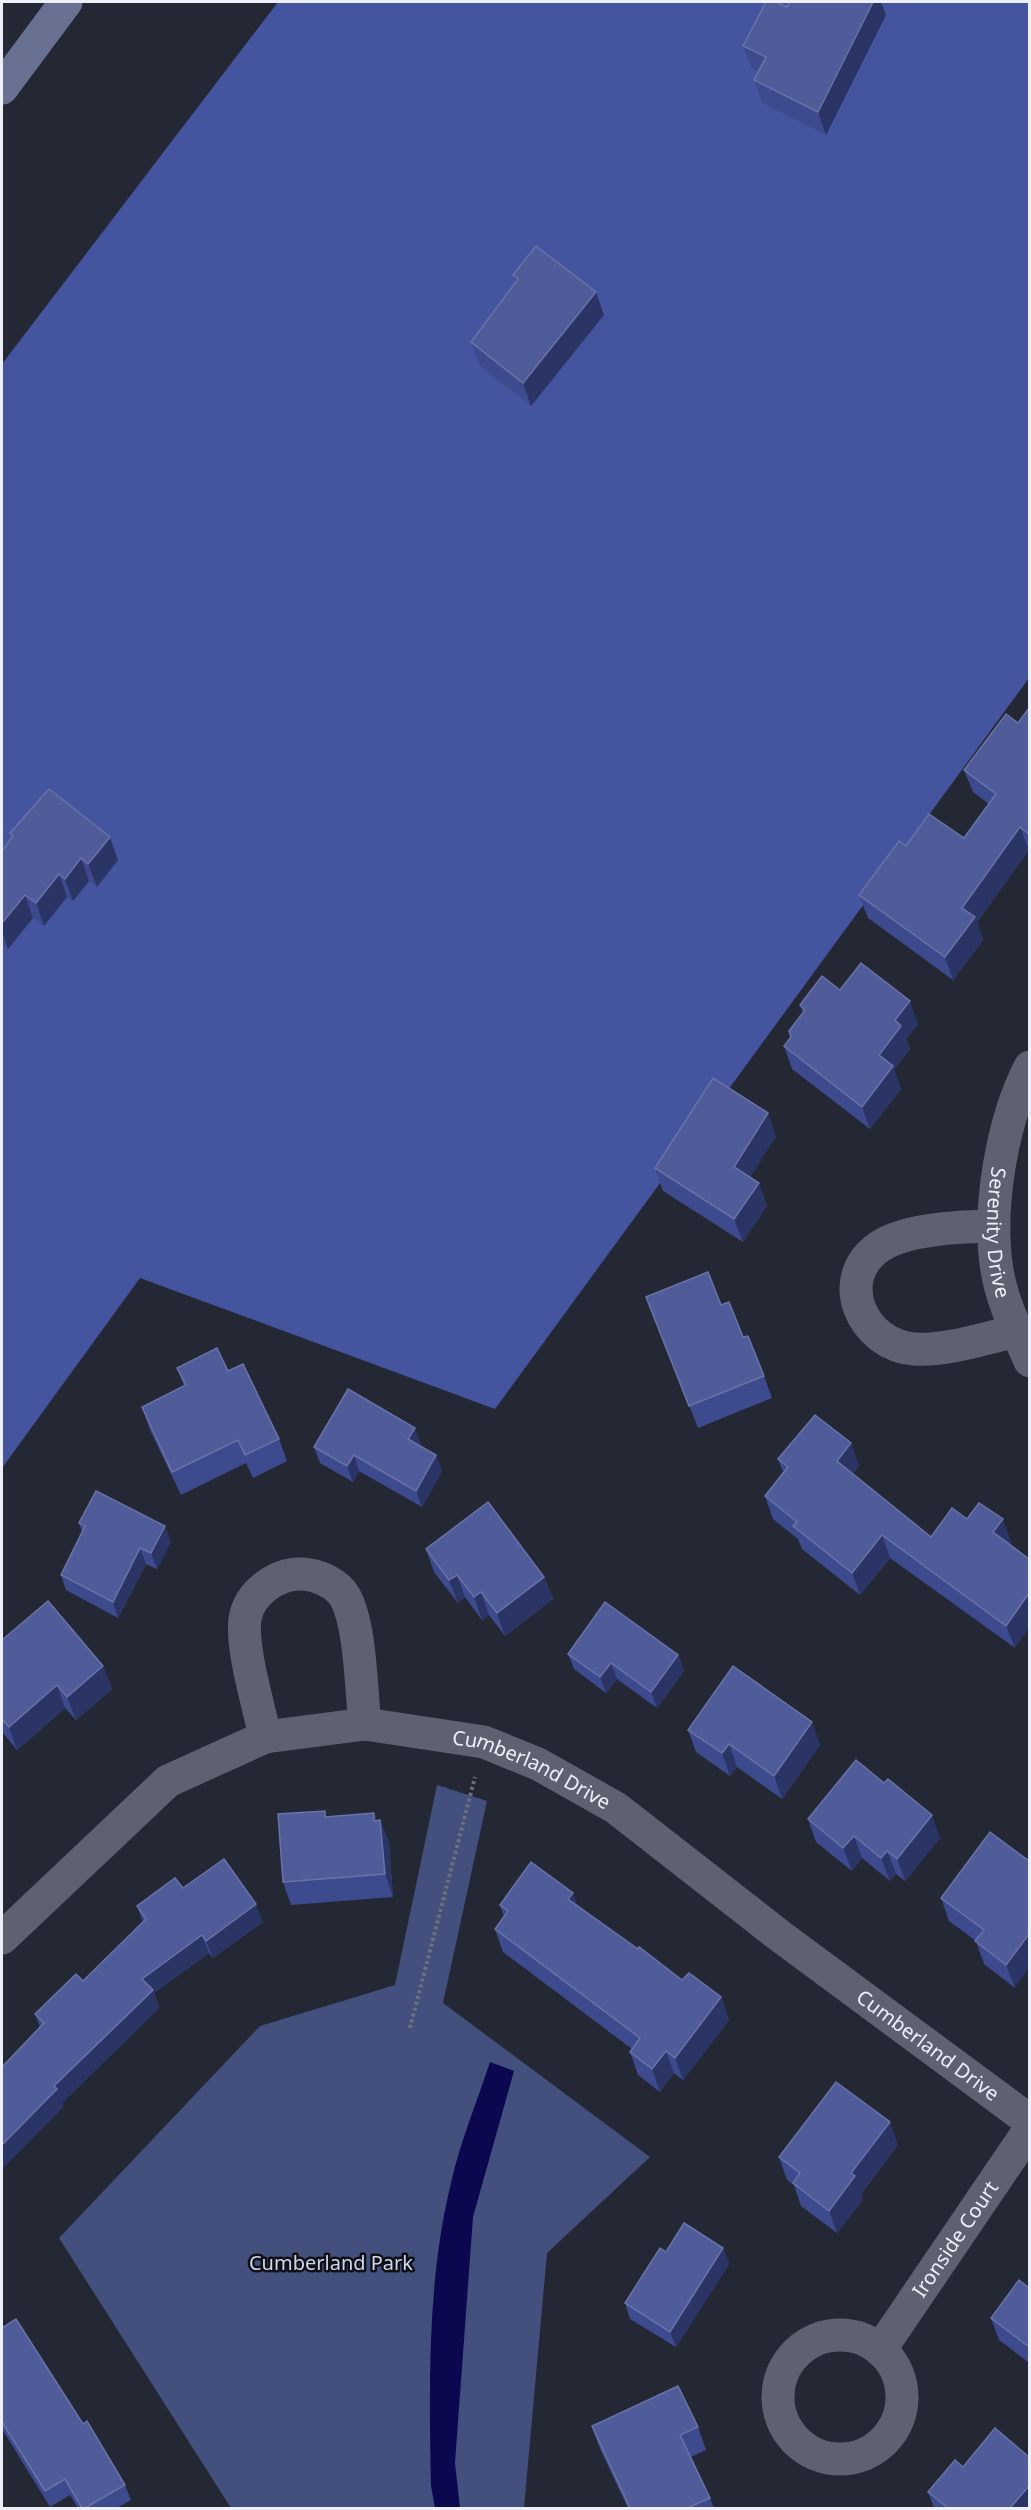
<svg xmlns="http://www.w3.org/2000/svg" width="1031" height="2510" font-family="'Noto Sans',sans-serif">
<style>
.green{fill:#434f7d}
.forest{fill:#44549f}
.water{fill:#0c0850}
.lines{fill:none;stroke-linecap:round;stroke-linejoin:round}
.path{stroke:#6e717c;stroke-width:4;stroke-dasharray:3 3;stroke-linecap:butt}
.street{stroke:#5e6270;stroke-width:33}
.secondary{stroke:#687192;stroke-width:33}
.wall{fill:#3d4a8e}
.shaded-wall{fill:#2b3565}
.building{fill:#505c9a;stroke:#6973a8;stroke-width:1.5}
.labels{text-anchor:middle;stroke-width:5;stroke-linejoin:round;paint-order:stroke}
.street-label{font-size:20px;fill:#eef0f9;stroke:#0f1117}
.park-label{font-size:20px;fill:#d0d6ec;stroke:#0f1117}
</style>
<rect width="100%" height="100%" fill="#242834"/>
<!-- green -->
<path class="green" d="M437,1785L487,1801L443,2003L650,2157L547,2253L524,2508H231L59,2238L260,2026L395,1985Z"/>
<!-- forest -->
<path class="forest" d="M278,2H1029V678L495,1409L140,1278L2,1468V364Z"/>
<!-- water -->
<path class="water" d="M490,2062L514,2071L473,2217L455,2463L460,2508H435L431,2486C429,2386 427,2281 451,2183C460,2142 477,2102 490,2062Z"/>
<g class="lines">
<!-- path -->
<path class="path" d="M410,2028L475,1777"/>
<!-- street -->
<g class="street">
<path id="s1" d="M1030,1067C1002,1121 987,1209 997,1270C1002,1302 1017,1331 1030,1361"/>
<path d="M994,1226C962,1227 906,1228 879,1247C833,1279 862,1345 914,1349C947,1351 984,1338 1017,1331"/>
<path d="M265,1737C259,1706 241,1649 245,1619C249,1593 277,1573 302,1574C318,1575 337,1583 345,1597C361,1626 361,1691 365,1724"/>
<path id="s2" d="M2,1938L168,1781L265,1737L365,1724L484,1742L538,1764L616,1808L780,1936L1030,2121"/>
<circle cx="840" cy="2397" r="62"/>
<path id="s3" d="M880,2350L1030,2129"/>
</g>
<!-- secondary -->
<path class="secondary" d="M2,88L66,2"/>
</g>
<!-- wall -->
<g class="wall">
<path d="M787,7L886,15L826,135L762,103L754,80L758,72L752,69L743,46Z"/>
<path d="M513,275L604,315L531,406L479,365L471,342L516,283Z"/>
<path d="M1029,708V850L977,922L983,940L953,980L868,918L859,895L906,846L964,838L989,804L973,792L964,770L1018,723Z"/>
<path d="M10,833L118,860L97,887L89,881L73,901L67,897L44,926L33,918L8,949L2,944V851L12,838Z"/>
<path d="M840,990L918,1024L906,1039L910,1049L894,1069L901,1089L870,1129L792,1069L784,1046L791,1037L803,1013L800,1005Z"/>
<path d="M776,1136L750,1177L767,1205L743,1242L663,1191L655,1168Z"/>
<path d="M646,1297L721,1305L764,1376L772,1398L698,1428Z"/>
<path d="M177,1368L228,1371L279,1439L287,1461L253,1478L246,1463L181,1495L150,1430L142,1407L184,1386Z"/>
<path d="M421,1444L419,1446L436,1455L442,1471L422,1507L359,1471L353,1482L320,1463L314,1447Z"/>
<path d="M778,1459L859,1466L853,1474L931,1537L967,1519L1011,1542L1009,1544L1015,1648L890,1558L860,1595L802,1549L798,1539L773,1519L765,1496L783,1472Z"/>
<path d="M79,1523L165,1526L171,1542L157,1569L146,1564L118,1618L66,1590L61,1575L82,1532Z"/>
<path d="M426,1549L544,1577L553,1599L505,1636L489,1615L482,1620L465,1597L458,1603L434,1572Z"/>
<path d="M2,1640L103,1666L112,1689L76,1720L65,1708L17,1750L2,1732Z"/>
<path d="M568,1654L678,1655L684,1671L657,1708L617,1679L606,1693L574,1669Z"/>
<path d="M688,1730L820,1745L782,1799L737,1767L730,1776L696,1752Z"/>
<path d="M374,1813L377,1821L380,1820L389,1843L393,1897L291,1905L283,1882L327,1817Z"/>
<path d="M808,1819L940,1838L905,1881L896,1874L890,1881L862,1858L852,1871L816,1842Z"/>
<path d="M1029,1861L1015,1988L984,1964L976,1941L949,1921L941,1898Z"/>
<path d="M183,1888L263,1922L213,1958L209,1953L154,1993L159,2008L62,2103L63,2107L2,2169V2067L40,2027L35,2014L83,1981L143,1922L137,1906Z"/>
<path d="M573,1893L578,1907L638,1949L682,1980L721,1997L729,2020L683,2080L674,2073L660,2092L638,2075L630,2052L632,2049L503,1952L495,1929L504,1917L500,1905Z"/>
<path d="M898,2145L861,2194L863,2199L837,2233L801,2206L794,2185L787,2180L779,2157Z"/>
<path d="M723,2248L729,2264L676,2347L630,2319L625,2303L666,2252Z"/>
<path d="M1029,2285V2363L999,2340L991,2318Z"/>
<path d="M2,2328L83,2424L125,2485L131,2500L117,2508H78L70,2495L50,2507L2,2429Z"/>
<path d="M592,2426L698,2427L706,2450L691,2457L710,2498L714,2508H628L600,2449Z"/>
<path d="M963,2467L1029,2508H934L928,2492Z"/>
</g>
<!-- shaded-wall -->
<g class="shaded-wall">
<path d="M873,2H881L886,15L826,135L818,112Z"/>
<path d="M596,292L604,315L531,406L523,383Z"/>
<path d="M1020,827L1029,850L977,922L983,940L953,980L945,957L962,908Z"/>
<path d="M110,837L118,860L97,887L88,864Z"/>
<path d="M81,858L89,881L73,901L65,879Z"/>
<path d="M59,874L67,897L44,926L36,903Z"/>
<path d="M25,895L33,918L8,949L2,931V923Z"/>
<path d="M910,1001L918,1024L906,1039L910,1049L894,1069L901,1089L870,1129L862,1107L879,1055L895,1020Z"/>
<path d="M768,1113L776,1136L742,1190L734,1167Z"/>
<path d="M759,1183L767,1205L743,1242L734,1219Z"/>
<path d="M415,1428L421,1444L414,1455L408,1439Z"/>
<path d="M851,1443L859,1466L845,1484L837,1461Z"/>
<path d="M354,1455L359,1471L353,1482L347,1466Z"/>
<path d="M436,1455L442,1471L422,1507L416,1491Z"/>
<path d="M1003,1519L1011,1542L1001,1555L993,1532Z"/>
<path d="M165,1526L171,1542L157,1569L151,1553Z"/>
<path d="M882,1535L890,1558L860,1595L852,1573Z"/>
<path d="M140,1548L146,1564L118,1618L113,1602Z"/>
<path d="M457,1575L465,1597L458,1603L449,1580Z"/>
<path d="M544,1577L553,1599L505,1636L497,1613Z"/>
<path d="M481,1592L489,1615L482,1620L474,1597Z"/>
<path d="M1029,1593V1628L1015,1648L1006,1626Z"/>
<path d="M678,1655L684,1671L657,1708L651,1692Z"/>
<path d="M611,1663L617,1679L606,1693L600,1677Z"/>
<path d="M103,1666L112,1689L76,1720L67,1697Z"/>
<path d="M57,1685L65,1708L17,1750L9,1727Z"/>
<path d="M812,1722L820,1745L782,1799L774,1776Z"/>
<path d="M729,1744L737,1767L730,1776L722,1753Z"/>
<path d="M374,1813L381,1834L380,1820L389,1843L393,1897L385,1874L374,1821Z"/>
<path d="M932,1815L940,1838L905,1881L897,1859Z"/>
<path d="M854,1836L862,1858L852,1871L843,1848Z"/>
<path d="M887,1851L896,1874L890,1881L881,1858Z"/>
<path d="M573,1893L582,1916L568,1899Z"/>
<path d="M256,1904L263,1922L213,1958L206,1941Z"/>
<path d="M1029,1934V1968L1015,1988L1006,1965Z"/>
<path d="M202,1935L209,1953L154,1993L159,2008L62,2103L63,2107L2,2169V2145L142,1979Z"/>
<path d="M721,1997L729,2020L683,2080L675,2058Z"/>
<path d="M666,2051L674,2073L660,2092L652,2069Z"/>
<path d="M890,2122L898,2145L861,2194L863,2199L837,2233L829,2211L851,2173Z"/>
<path d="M723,2248L729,2264L676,2347L670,2332Z"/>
<path d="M1029,2486V2508H1010Z"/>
</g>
<!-- building -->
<g class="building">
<path d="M766,2H776L787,7L790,2H873L818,112L754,80L766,57L743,46Z"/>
<path d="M536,246L596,292L523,383L471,342L518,279L513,275Z"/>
<path d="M1029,708V834L1020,827L962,908L975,917L945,957L859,895L899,841L906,846L929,814L964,838L996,794L964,770L1006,714L1018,723Z"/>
<path d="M49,789L110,837L88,864L81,858L65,879L59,874L36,903L25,895L2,923V851L13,836L10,833Z"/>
<path d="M861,963L910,1001L895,1020L901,1026L879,1055L893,1066L862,1107L784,1046L791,1037L789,1031L805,1010L800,1005L822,976L840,990Z"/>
<path d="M713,1078L768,1113L734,1167L759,1183L734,1219L655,1168Z"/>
<path d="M708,1272L721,1305L729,1302L743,1337L748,1336L764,1376L689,1406L646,1297Z"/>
<path d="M217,1348L228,1371L243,1364L279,1439L245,1455L238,1440L172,1472L142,1407L186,1385L177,1368Z"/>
<path d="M348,1389L415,1428L408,1439L436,1455L416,1491L354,1455L347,1466L314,1447Z"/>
<path d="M815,1415L851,1443L837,1461L931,1537L952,1508L967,1519L979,1503L1003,1519L993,1532L1029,1559V1593L1006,1626L882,1535L852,1573L793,1526L797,1522L765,1496L788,1467L778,1459Z"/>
<path d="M96,1491L165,1526L151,1553L140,1548L113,1602L61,1575L85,1526L79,1523Z"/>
<path d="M488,1502L544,1577L497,1613L481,1592L474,1597L457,1575L449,1580L426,1549Z"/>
<path d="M48,1601L103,1666L67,1697L57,1685L9,1727L2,1719V1640Z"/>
<path d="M605,1602L678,1655L651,1692L611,1663L600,1677L568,1654Z"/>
<path d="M733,1666L812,1722L774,1776L729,1744L722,1753L688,1730Z"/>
<path d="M856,1760L884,1783L888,1779L932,1815L897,1859L887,1851L881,1858L854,1836L843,1848L808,1819Z"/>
<path d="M325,1811V1817L374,1813V1821L380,1820L385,1874L283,1882L278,1814Z"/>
<path d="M990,1832L1029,1861V1934L1006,1965L975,1941L984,1930L941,1898Z"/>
<path d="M224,1859L256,1904L206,1941L202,1935L142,1979L153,1990L54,2086L57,2089L2,2145V2067L44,2023L35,2014L76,1974L83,1981L146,1919L137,1906L175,1878L183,1888Z"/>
<path d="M531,1862L573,1893L568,1899L638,1949L639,1947L682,1980L689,1973L721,1997L675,2058L666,2051L652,2069L630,2052L640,2038L495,1929L508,1911L500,1905Z"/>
<path d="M836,2082L890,2122L851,2173L855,2176L829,2211L793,2183L800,2173L779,2157Z"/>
<path d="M684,2223L723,2248L670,2332L625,2303L660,2248L666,2252Z"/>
<path d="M1019,2280L1028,2287L1029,2285V2347L991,2318Z"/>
<path d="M16,2319L83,2424L87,2421L125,2485L85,2508H82L65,2479L45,2491L2,2422V2328Z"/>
<path d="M678,2386L698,2427L680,2435L710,2498L687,2508H630L592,2426Z"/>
<path d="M995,2428L1029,2457V2486L1010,2508H948L928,2492L955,2460L963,2467Z"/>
</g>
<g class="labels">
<!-- street labels -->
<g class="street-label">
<text dy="7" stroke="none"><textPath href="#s1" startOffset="171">Serenity Drive</textPath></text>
<text dy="7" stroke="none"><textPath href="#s2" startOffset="610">Cumberland Drive</textPath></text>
<text dy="7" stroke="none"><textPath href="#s2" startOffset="1096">Cumberland Drive</textPath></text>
<text dy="7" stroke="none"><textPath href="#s3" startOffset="134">Ironside Court</textPath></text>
</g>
<!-- park labels -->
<g class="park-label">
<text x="331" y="2270">Cumberland Park</text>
</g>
</g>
<!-- border -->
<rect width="1031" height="2510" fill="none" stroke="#eef0f9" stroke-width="6"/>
</svg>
